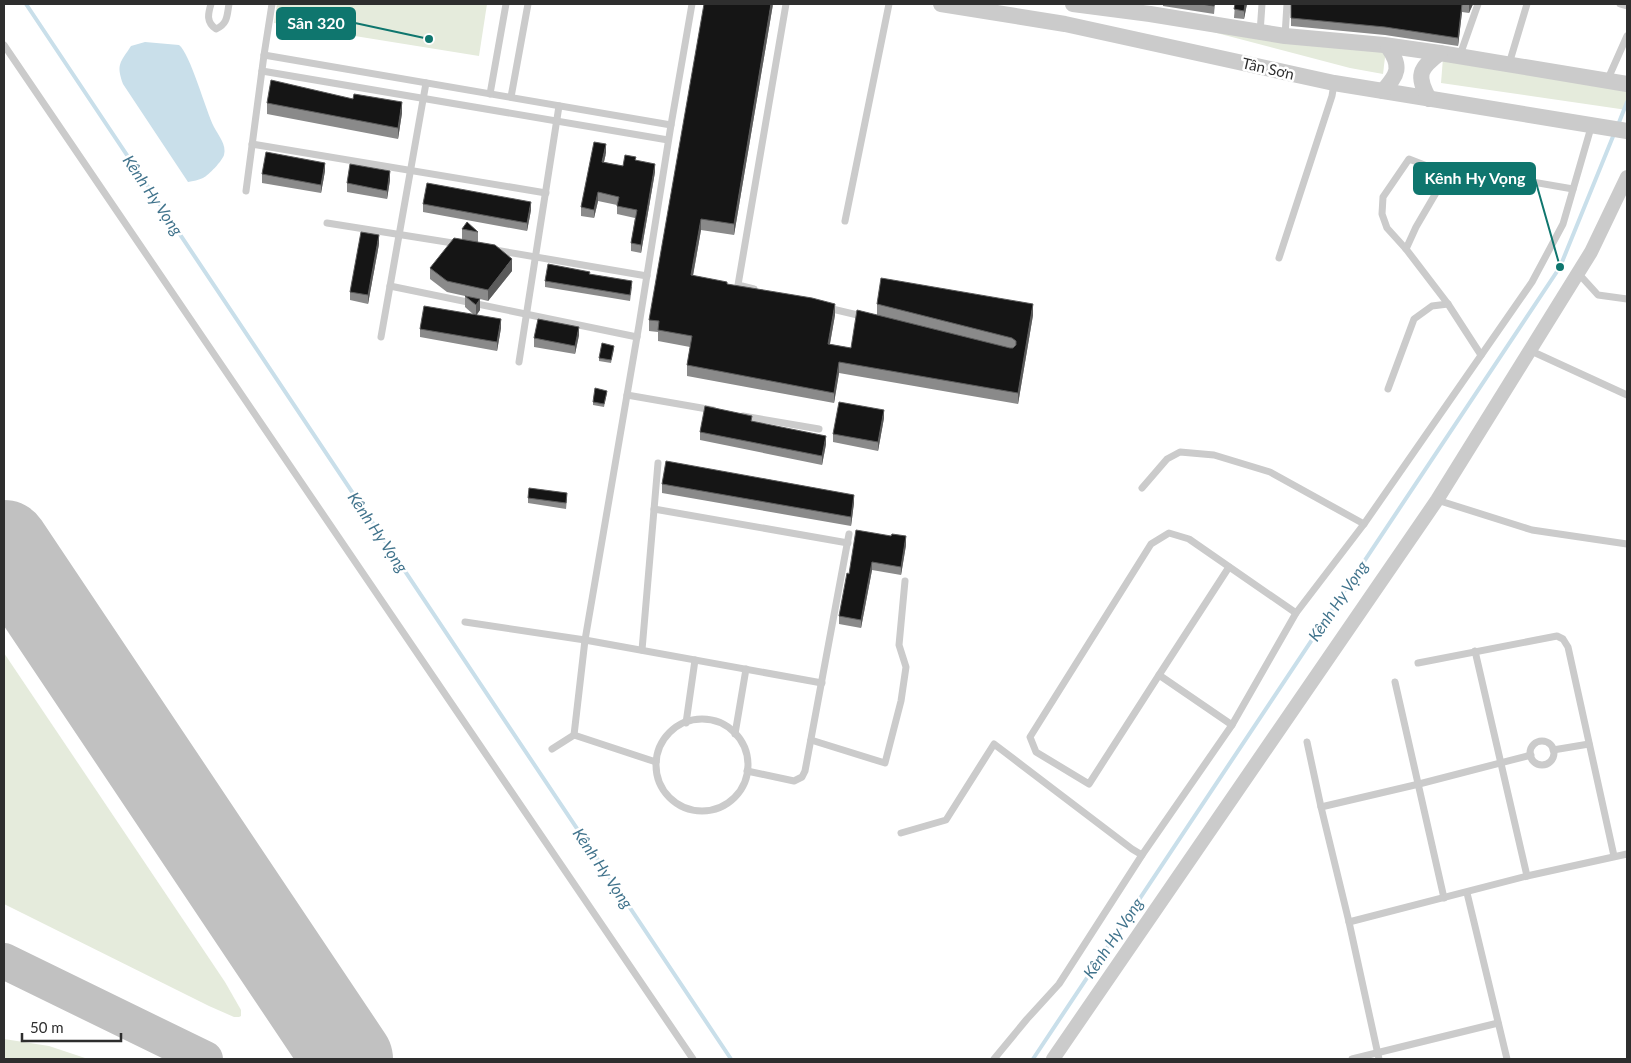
<svg xmlns="http://www.w3.org/2000/svg" width="1631" height="1063" font-family="Lato,sans-serif">
<style>
.green{fill:#e5ebdc}
.water{fill:#c9dfea}
.lines{fill:none;stroke-linecap:round;stroke-linejoin:round}
.stream{stroke:#c9dfea;stroke-width:4}
.taxiway{stroke:#c1c1c1;stroke-width:36}
.runway{stroke:#c1c1c1;stroke-width:90}
.service{stroke:#cbcbcb;stroke-width:7}
.minor{stroke:#cbcbcb;stroke-width:14}
.tertiary{stroke:#cbcbcb;stroke-width:16}
.wall{fill:#8a8a8a}
.shaded-wall{fill:#5b5b5b}
.building{fill:#151515;stroke:#5b5b5b}
.labels{text-anchor:middle;stroke-width:5;stroke-linejoin:round;paint-order:stroke}
.street-label{font-size:15px;fill:#2e2e2e;stroke:#fff}
.water-label{font-size:16px;font-style:italic;fill:#40738c;stroke:#fff}
.leader{fill:none;stroke:#0f766e;stroke-width:2}
.callout-dot{fill:#0f766e;stroke:#fff;stroke-width:2}
.callout{fill:#0f766e;stroke:#0f766e;stroke-width:2}
.callout-label{font-size:16px;text-anchor:middle;font-weight:bold;fill:#fff}
</style>
<rect width="100%" height="100%" fill="#fff"/>
<!-- green -->
<g class="green">
<path d="M277,4H487L479,56L274,23Z"/>
<path d="M1171,21L1386,49L1383,74L1350,68Z"/>
<path d="M1443,58L1627,87V110L1441,83Z"/>
<path d="M4,653L225,982L241,1010V1016L239,1017H234L209,1006L4,904Z"/>
<path d="M4,1039L49,1046L88,1059H4Z"/>
</g>
<!-- water -->
<path class="water" d="M145,42L179,45C190,53 206,111 214,127C218,135 227,145 224,155C222,161 209,175 203,178C199,180 193,181 188,182L123,84C116,64 120,63 131,46Z"/>
<g class="lines">
<!-- stream -->
<g class="stream">
<path d="M26,4L731,1059"/>
<path d="M1618,125L1627,102"/>
<path d="M1033,1059L1560,267L1614,134"/>
</g>
<!-- taxiway -->
<path class="taxiway" d="M4,961L205,1059"/>
<!-- runway -->
<path class="runway" d="M4,545L348,1059"/>
<!-- service -->
<g class="service">
<path d="M211,4C208,14 206,22 216,29C228,24 227,15 229,4"/>
<path d="M1620,4L1627,6"/>
<path d="M1260,33L1262,4"/>
<path d="M1285,36L1287,4"/>
<path d="M4,45L693,1059"/>
<path d="M264,55L671,125"/>
<path d="M1460,55L1478,4"/>
<path d="M1509,64L1527,4"/>
<path d="M262,71L668,140"/>
<path d="M1607,81L1627,36"/>
<path d="M490,94L506,4"/>
<path d="M511,97L528,4"/>
<path d="M252,144L546,193"/>
<path d="M246,191L264,55L272,4"/>
<path d="M845,221L889,4"/>
<path d="M327,223L459,244"/>
<path d="M1406,249L1416,227L1450,169"/>
<path d="M495,250L647,276"/>
<path d="M1279,258L1332,96L1334,84"/>
<path d="M1578,273L1598,295L1627,299"/>
<path d="M390,286L637,337"/>
<path d="M754,289L738,285L786,4"/>
<path d="M828,308L866,317"/>
<path d="M381,337L426,83"/>
<path d="M1529,350L1627,395"/>
<path d="M1481,355L1448,304L1406,249L1387,228L1382,214L1383,197L1409,159L1427,166L1457,169L1573,189"/>
<path d="M519,362L559,106"/>
<path d="M1388,389L1414,319L1432,306L1448,304"/>
<path d="M627,395L713,410"/>
<path d="M743,416L819,429"/>
<path d="M1142,488L1167,459L1180,452L1214,455L1270,472L1364,524"/>
<path d="M1437,500L1532,530L1627,544"/>
<path d="M654,509L848,543"/>
<path d="M465,622L585,640L822,683"/>
<path d="M642,650L658,463"/>
<path d="M1475,651L1527,876"/>
<path d="M1418,663L1557,636L1563,639L1568,647L1614,856"/>
<path d="M1159,675L1229,567"/>
<path d="M1395,682L1444,898"/>
<circle cx="702" cy="765" r="46"/>
<path d="M686,723L695,660"/>
<path d="M1232,725L1159,675L1089,784L1036,752L1030,737L1151,544L1169,533L1189,539L1296,613"/>
<path d="M735,734L746,669"/>
<path d="M574,735L585,640L639,325L671,125L692,4"/>
<path d="M811,740L885,763L901,701L906,667L899,645L905,581"/>
<circle cx="1542" cy="753" r="12"/>
<path d="M1307,742L1321,807L1349,922L1379,1059"/>
<path d="M552,749L574,735L656,762"/>
<path d="M1553,750L1589,744"/>
<path d="M747,771L794,781L802,777L805,771L849,534"/>
<path d="M1321,807L1419,784L1531,755"/>
<path d="M901,833L946,820L994,744L1132,849L1142,855"/>
<path d="M1467,893L1507,1059"/>
<path d="M1349,922L1527,876L1627,854"/>
<path d="M994,1059L1027,1019L1059,984L1142,855L1232,725L1296,613L1364,524L1532,282L1563,224L1592,124"/>
<path d="M1352,1059L1498,1023"/>
</g>
<!-- minor -->
<path class="minor" d="M1053,1059L1437,500L1591,252L1627,177"/>
<!-- tertiary -->
<g class="tertiary">
<path d="M941,4L1065,24L1334,83L1627,131"/>
<path d="M1073,4L1150,14L1285,36L1384,45L1440,53L1627,84"/>
<path d="M1383,91C1398,74 1402,67 1388,47"/>
<path d="M1429,99C1416,75 1419,69 1440,53"/>
</g>
</g>
<!-- wall -->
<g class="wall">
<path d="M773,4L734,235L701,230L693,276L727,284L835,315L830,344L851,348L877,315V304L1033,315L1018,404L839,373L834,403L687,376V365L690,347L658,341V332L649,331V320Z"/>
<path d="M1163,4H1215L1214,14L1163,6Z"/>
<path d="M1235,4H1247L1244,19L1234,18Z"/>
<path d="M1291,4H1473L1469,13L1462,12L1458,46L1385,35L1291,26Z"/>
<path d="M267,103L402,113L398,139L267,114Z"/>
<path d="M606,153L604,162L623,166L636,160L655,172L641,253L631,251V243L635,218L617,214V205L598,201L594,218L581,216V207Z"/>
<path d="M325,171L321,193L262,183V174Z"/>
<path d="M390,180L387,199L347,192V183Z"/>
<path d="M423,204L531,210L527,231L423,212Z"/>
<path d="M462,229L478,232V242L512,271L488,301L480,299V310L476,315L501,328L497,351L420,337V329L474,315L465,307V296L447,292L430,279V268L462,240Z"/>
<path d="M379,244L368,304L350,300V292Z"/>
<path d="M590,274L632,287L630,301L545,287V281Z"/>
<path d="M579,335L575,354L534,347V338Z"/>
<path d="M614,349L611,363L599,361V358Z"/>
<path d="M607,393L604,407L593,405V402Z"/>
<path d="M884,418L878,451L833,442V434Z"/>
<path d="M752,421L826,444L822,465L700,440V432Z"/>
<path d="M662,484L854,503L851,526L662,493Z"/>
<path d="M528,498L567,499L566,509L528,503Z"/>
<path d="M906,545L901,575L872,570L861,628L839,624V616L849,574Z"/>
</g>
<!-- shaded-wall -->
<g class="shaded-wall">
<path d="M771,4H773L734,235V224Z"/>
<path d="M1245,4H1247L1244,19V11Z"/>
<path d="M1462,4V12L1458,46V38Z"/>
<path d="M1470,4H1473L1469,13V4Z"/>
<path d="M402,102V113L398,139V128Z"/>
<path d="M606,144V153L602,170V162Z"/>
<path d="M325,163V171L321,193V185Z"/>
<path d="M655,164V172L641,253V245Z"/>
<path d="M390,171V180L387,199V191Z"/>
<path d="M598,192V201L594,218V210Z"/>
<path d="M531,202V210L527,231V223Z"/>
<path d="M701,219V230L691,286V275Z"/>
<path d="M379,235V244L368,304V295Z"/>
<path d="M512,259V271L488,301V290Z"/>
<path d="M480,299V310L476,316V305Z"/>
<path d="M835,304V315L828,354V344Z"/>
<path d="M1033,304V315L1018,404V393Z"/>
<path d="M501,319V328L497,351V342Z"/>
<path d="M579,327V335L575,354V346Z"/>
<path d="M839,362V373L834,403V393Z"/>
<path d="M884,410V418L878,451V442Z"/>
<path d="M826,436V444L822,465V456Z"/>
<path d="M854,495V503L851,526V517Z"/>
<path d="M906,536V545L901,575V567Z"/>
<path d="M872,562V570L861,628V620Z"/>
</g>
<!-- building -->
<g class="building">
<path d="M704,4H771L734,224L701,219L691,275L727,282V284L812,298L835,304L828,344L851,348L857,310L1010,348H1013L1016,345V341L1012,338L877,304L881,278L1033,304L1018,393L839,362L834,393L687,365L692,336L658,330L659,321L649,320Z"/>
<path d="M1201,4H1214V6Z"/>
<path d="M1235,4H1245L1244,11L1234,9Z"/>
<path d="M1291,4H1462L1458,38L1385,27L1291,18Z"/>
<path d="M271,80L353,99L354,94L402,102L398,128L267,103Z"/>
<path d="M594,142L606,144L602,162L623,166L625,155L636,157L635,160L655,164L641,245L631,243L637,210L617,206L619,197L598,192L594,210L581,207Z"/>
<path d="M266,152L325,163L321,185L262,174Z"/>
<path d="M350,164L390,171L387,191L347,183Z"/>
<path d="M427,183L531,202L527,223L423,204Z"/>
<path d="M467,222L478,232L462,229Z"/>
<path d="M361,232L379,235L368,295L350,292Z"/>
<path d="M454,238L495,245L512,259L488,290L447,281L430,268Z"/>
<path d="M548,264L590,272L589,274L632,281L630,295L545,281Z"/>
<path d="M465,296L480,299L476,305Z"/>
<path d="M424,306L501,319L497,342L420,329Z"/>
<path d="M538,319L579,327L575,346L534,338Z"/>
<path d="M602,343L614,346L611,360L599,358Z"/>
<path d="M595,388L607,391L604,404L593,402Z"/>
<path d="M839,402L884,410L878,442L833,434Z"/>
<path d="M705,406L752,416L751,421L826,436L822,456L700,432Z"/>
<path d="M666,461L854,495L851,517L662,484Z"/>
<path d="M529,488L567,493L566,503L528,498Z"/>
<path d="M856,530L891,536L892,534L906,536L901,567L872,562L861,620L839,616L847,573L849,574Z"/>
</g>
<g class="labels">
<!-- street labels -->
<g class="street-label">
<text transform="translate(1268 69) rotate(13)" y="5">Tân Sơn</text>
</g>
<!-- water labels -->
<g class="water-label">
<text transform="translate(153 195) rotate(56)" y="6">Kênh Hy Vọng</text>
<text transform="translate(378 532) rotate(56)" y="6">Kênh Hy Vọng</text>
<text transform="translate(1338 601) rotate(-56)" y="6">Kênh Hy Vọng</text>
<text transform="translate(603 868) rotate(56)" y="6">Kênh Hy Vọng</text>
<text transform="translate(1113 938) rotate(-56)" y="6">Kênh Hy Vọng</text>
</g>
</g>
<!-- callouts -->
<path class="leader" d="M429 39L355 23M1560 267L1535 179"/>
<g class="callout-dot">
<circle cx="429" cy="39" r="5"/>
<circle cx="1560" cy="267" r="5"/>
</g>
<g class="callout">
<rect x="277" y="8" width="78" height="31" rx="5"/>
<rect x="1414" y="163" width="121" height="31" rx="5"/>
</g>
<g class="callout-label">
<text x="316" y="29">Sân 320</text>
<text x="1475" y="184">Kênh Hy Vọng</text>
</g>
<!-- border -->
<rect width="1631" height="1063" fill="none" stroke="#2e2e2e" stroke-width="10"/>
<!-- scale -->
<path d="M22 1033v8h99v-8" fill="none" stroke="#2e2e2e" stroke-width="2.5"/>
<text x="30" y="1033" font-size="15" fill="#2e2e2e" stroke="#ffffff" stroke-width="4" paint-order="stroke">50 m</text>
</svg>
